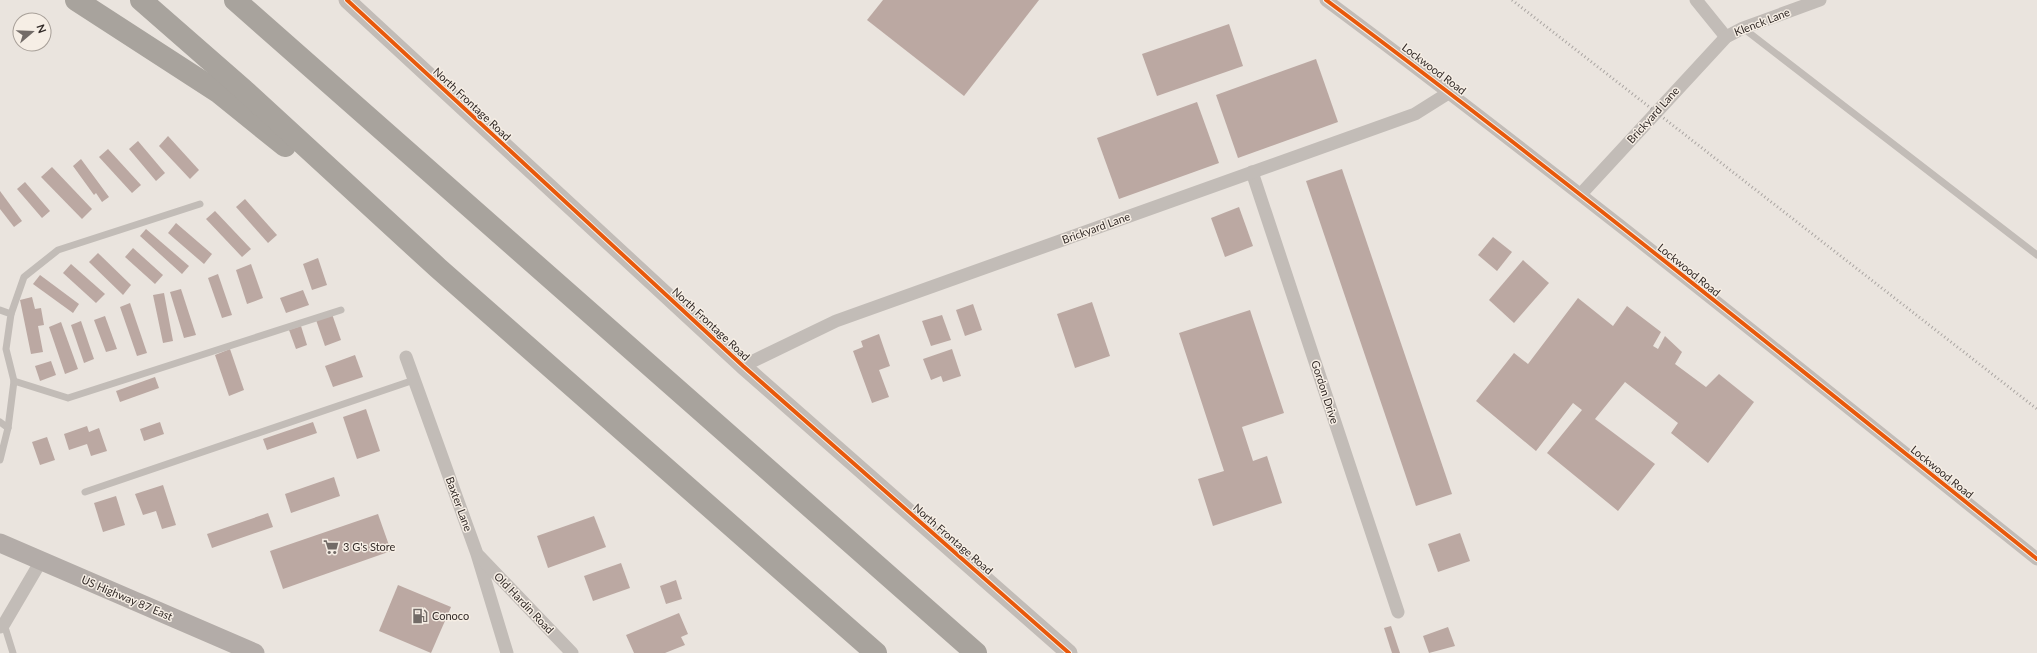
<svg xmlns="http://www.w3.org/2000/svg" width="2037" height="653" font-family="Lato,sans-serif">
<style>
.building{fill:#bba8a2}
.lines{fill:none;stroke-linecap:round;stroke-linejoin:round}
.service{stroke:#c2bcb7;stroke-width:7}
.minor{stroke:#c2bcb7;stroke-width:13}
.tertiary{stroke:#c2bcb7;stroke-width:17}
.secondary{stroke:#b3aca8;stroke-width:19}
.motorway{stroke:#a8a39d;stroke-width:22}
.rail{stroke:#aaa5a2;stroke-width:3;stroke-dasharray:1 3;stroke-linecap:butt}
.cycleway-casing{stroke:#f6eee5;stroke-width:6}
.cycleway{stroke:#e8590c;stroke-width:4}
.labels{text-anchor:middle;stroke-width:3;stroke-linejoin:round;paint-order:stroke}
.street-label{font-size:11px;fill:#322a27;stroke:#f6eee5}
.poi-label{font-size:11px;fill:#322a27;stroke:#f6eee5;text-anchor:start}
</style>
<rect width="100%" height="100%" fill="#eae4de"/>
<!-- building -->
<g class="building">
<path d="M883,0H1039L964,96L867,20Z"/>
<path d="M1229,24L1243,66L1157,96L1142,54Z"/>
<path d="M1316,59L1338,122L1238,158L1216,95Z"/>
<path d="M1197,102L1219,163L1119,199L1097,138Z"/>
<path d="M168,136L199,170L190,179L159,146Z"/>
<path d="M138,141L165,173L156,181L129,149Z"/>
<path d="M108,149L141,185L132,193L99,157Z"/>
<path d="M81,159L109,197L102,202L96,193L94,195L73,166Z"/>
<path d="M52,167L92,209L82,219L41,177Z"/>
<path d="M1342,169L1452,494L1416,506L1306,181Z"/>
<path d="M25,182L50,211L42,218L17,189Z"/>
<path d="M0,191L22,221L14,227L0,209Z"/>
<path d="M245,199L277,235L268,243L236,207Z"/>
<path d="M1239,207L1253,246L1225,257L1211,218Z"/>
<path d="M215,211L251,249L242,257L206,219Z"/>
<path d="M176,223L212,254L204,264L168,233Z"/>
<path d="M146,229L189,266L182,274L140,236Z"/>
<path d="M1493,237L1512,252L1497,271L1478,255Z"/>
<path d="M133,248L163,275L155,284L125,257Z"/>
<path d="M98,253L131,285L123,295L89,262Z"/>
<path d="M318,258L327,285L312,290L303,264Z"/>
<path d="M1523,260L1549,283L1514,323L1489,300Z"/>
<path d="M71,264L105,294L96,303L63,273Z"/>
<path d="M251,264L263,298L247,304L236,270Z"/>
<path d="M218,274L232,315L222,318L208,278Z"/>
<path d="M40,275L79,304L73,313L33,284Z"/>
<path d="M181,289L196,335L184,338L170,292Z"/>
<path d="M303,290L309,305L286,313L280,298Z"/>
<path d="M164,293L173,341L163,343L153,295Z"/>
<path d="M32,297L35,309L41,308L44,325L38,326L43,352L31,354L20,300Z"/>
<path d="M1578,298L1613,326L1627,306L1661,332L1653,346L1658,349L1665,336L1682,352L1675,364L1706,387L1719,374L1754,402L1708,463L1671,433L1678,423L1625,382L1595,419L1655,464L1618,511L1547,453L1582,410L1573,403L1536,451L1476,401L1514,353L1528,364Z"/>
<path d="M1092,302L1110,356L1075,368L1057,314Z"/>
<path d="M130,303L147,353L137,356L120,307Z"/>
<path d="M973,304L982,330L965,336L956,310Z"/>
<path d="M1250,310L1284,413L1242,427L1253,461L1267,456L1282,503L1213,526L1198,479L1224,471L1179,333Z"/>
<path d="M332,314L341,340L325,346L316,320Z"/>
<path d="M942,315L951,340L931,346L922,321Z"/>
<path d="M105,316L117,349L106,352L94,320Z"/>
<path d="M81,321L94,359L84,363L71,325Z"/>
<path d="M61,322L78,369L65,374L49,327Z"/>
<path d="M301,326L307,345L296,349L289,330Z"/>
<path d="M879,334L890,366L879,370L889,397L872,403L853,351L863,347L861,341Z"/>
<path d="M230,349L244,390L229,396L215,355Z"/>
<path d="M952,349L961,376L943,382L941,376L931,380L923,359Z"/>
<path d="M355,355L363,377L333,387L325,366Z"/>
<path d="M51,361L56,375L40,381L35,366Z"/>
<path d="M155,377L159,388L120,402L116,391Z"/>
<path d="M366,409L380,451L357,459L343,417Z"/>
<path d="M160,422L164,434L144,441L140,429Z"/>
<path d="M313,422L317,433L267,450L263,439Z"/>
<path d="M87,426L89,432L99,428L107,451L91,456L87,444L69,450L64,434Z"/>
<path d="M47,437L55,460L40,465L32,442Z"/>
<path d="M334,477L340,496L291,513L285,494Z"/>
<path d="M163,485L176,525L162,529L156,511L143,515L135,494Z"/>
<path d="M116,496L125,525L103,532L94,503Z"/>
<path d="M268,513L273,527L212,548L207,534Z"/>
<path d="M378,514L391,551L283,589L270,551Z"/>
<path d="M594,516L606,547L548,568L537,536Z"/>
<path d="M1460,533L1470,561L1438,572L1428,544Z"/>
<path d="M621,563L630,588L593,601L584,576Z"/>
<path d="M676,580L682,599L666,604L660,586Z"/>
<path d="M398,585L451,607L431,653L379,631Z"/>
<path d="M679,613L688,634L681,637L685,645L665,653H634L626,635Z"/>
<path d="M1391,626L1400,653H1392L1384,628Z"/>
<path d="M1448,627L1455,646L1429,653L1423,636Z"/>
</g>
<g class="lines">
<!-- service -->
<g class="service">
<path d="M1743,28L2037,255"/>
<path d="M0,310L11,314L6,349L14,381L8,428L0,460"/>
<path d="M11,314L24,277L58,250L200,204"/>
<path d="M14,381L68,398L341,310"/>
<path d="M0,422L8,428"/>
<path d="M85,492L414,380"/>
<path d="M4,624L13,653"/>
</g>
<!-- minor -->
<g class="minor">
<path d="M1326,0C1568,180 1802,371 2037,559"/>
<path d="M1696,0L1726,37"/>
<path d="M1252,172L1398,612"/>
<path d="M1581,194L1726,37L1743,28L1820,0"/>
<path d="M406,357L477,554L507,653"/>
<path d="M743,366L836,321L1415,114L1450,92"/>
<path d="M479,556L572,653"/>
<path d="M0,627L4,624L41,561"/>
</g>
<!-- tertiary -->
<path class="tertiary" d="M347,0L743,366L1069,653"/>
<!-- secondary -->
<path class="secondary" d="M0,543L255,653"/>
<!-- motorway -->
<g class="motorway">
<path d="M76,0L218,92L285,146"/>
<path d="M141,0L244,90L438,268L876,653"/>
<path d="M235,0L976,653"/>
</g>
<!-- rail -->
<path class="rail" d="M1512,0L2037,409"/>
<defs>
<g id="cycleway">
<path d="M347,0L743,366L1069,653"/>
<path d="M1326,0C1568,180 1802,371 2037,559"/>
</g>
</defs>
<!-- cycleway casing -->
<use href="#cycleway" class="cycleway-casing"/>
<!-- cycleway -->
<use href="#cycleway" class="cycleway"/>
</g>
<!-- icons -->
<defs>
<symbol id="supermarket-bare" viewBox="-9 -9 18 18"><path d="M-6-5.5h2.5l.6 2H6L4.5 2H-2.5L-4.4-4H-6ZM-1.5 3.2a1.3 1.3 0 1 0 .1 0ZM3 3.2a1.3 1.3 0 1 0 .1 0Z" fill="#726b67" stroke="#f6eee5" stroke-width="2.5" paint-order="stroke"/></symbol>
<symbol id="fuel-bare" viewBox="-9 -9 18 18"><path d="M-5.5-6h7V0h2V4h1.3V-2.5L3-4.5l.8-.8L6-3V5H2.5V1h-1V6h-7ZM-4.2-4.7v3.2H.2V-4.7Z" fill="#726b67" stroke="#f6eee5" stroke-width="2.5" paint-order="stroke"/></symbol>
</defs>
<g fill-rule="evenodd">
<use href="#supermarket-bare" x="320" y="536" width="22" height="22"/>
<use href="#fuel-bare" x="409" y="605" width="22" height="22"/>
</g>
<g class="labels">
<!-- street labels -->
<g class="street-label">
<text transform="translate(1762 22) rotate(-21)" y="4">Klenck Lane</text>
<text transform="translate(1434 69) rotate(37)" y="4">Lockwood Road</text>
<text transform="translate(472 104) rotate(43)" y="4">North Frontage Road</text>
<text transform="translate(1653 115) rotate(-48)" y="4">Brickyard Lane</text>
<text transform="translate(1096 228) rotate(-20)" y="4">Brickyard Lane</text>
<text transform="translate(1689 270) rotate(39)" y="4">Lockwood Road</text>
<text transform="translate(711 324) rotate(43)" y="4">North Frontage Road</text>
<text transform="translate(1325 392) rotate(72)" y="4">Gordon Drive</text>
<text transform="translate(1942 472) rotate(39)" y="4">Lockwood Road</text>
<text transform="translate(459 504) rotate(70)" y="4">Baxter Lane</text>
<text transform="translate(953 539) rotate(41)" y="4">North Frontage Road</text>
<text transform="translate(127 598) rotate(23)" y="4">US Highway 87 East</text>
<text transform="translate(524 603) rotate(46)" y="4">Old Hardin Road</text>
</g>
<!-- poi labels -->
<g class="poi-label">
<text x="343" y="551">3 G's Store</text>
<text x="432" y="620">Conoco</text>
</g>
</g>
<!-- north arrow -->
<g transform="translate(32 32) rotate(71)"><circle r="19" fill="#f6eee5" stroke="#a8a099"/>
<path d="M0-3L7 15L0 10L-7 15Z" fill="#726b67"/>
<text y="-6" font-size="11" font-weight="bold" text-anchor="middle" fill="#322a27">N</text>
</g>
</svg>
